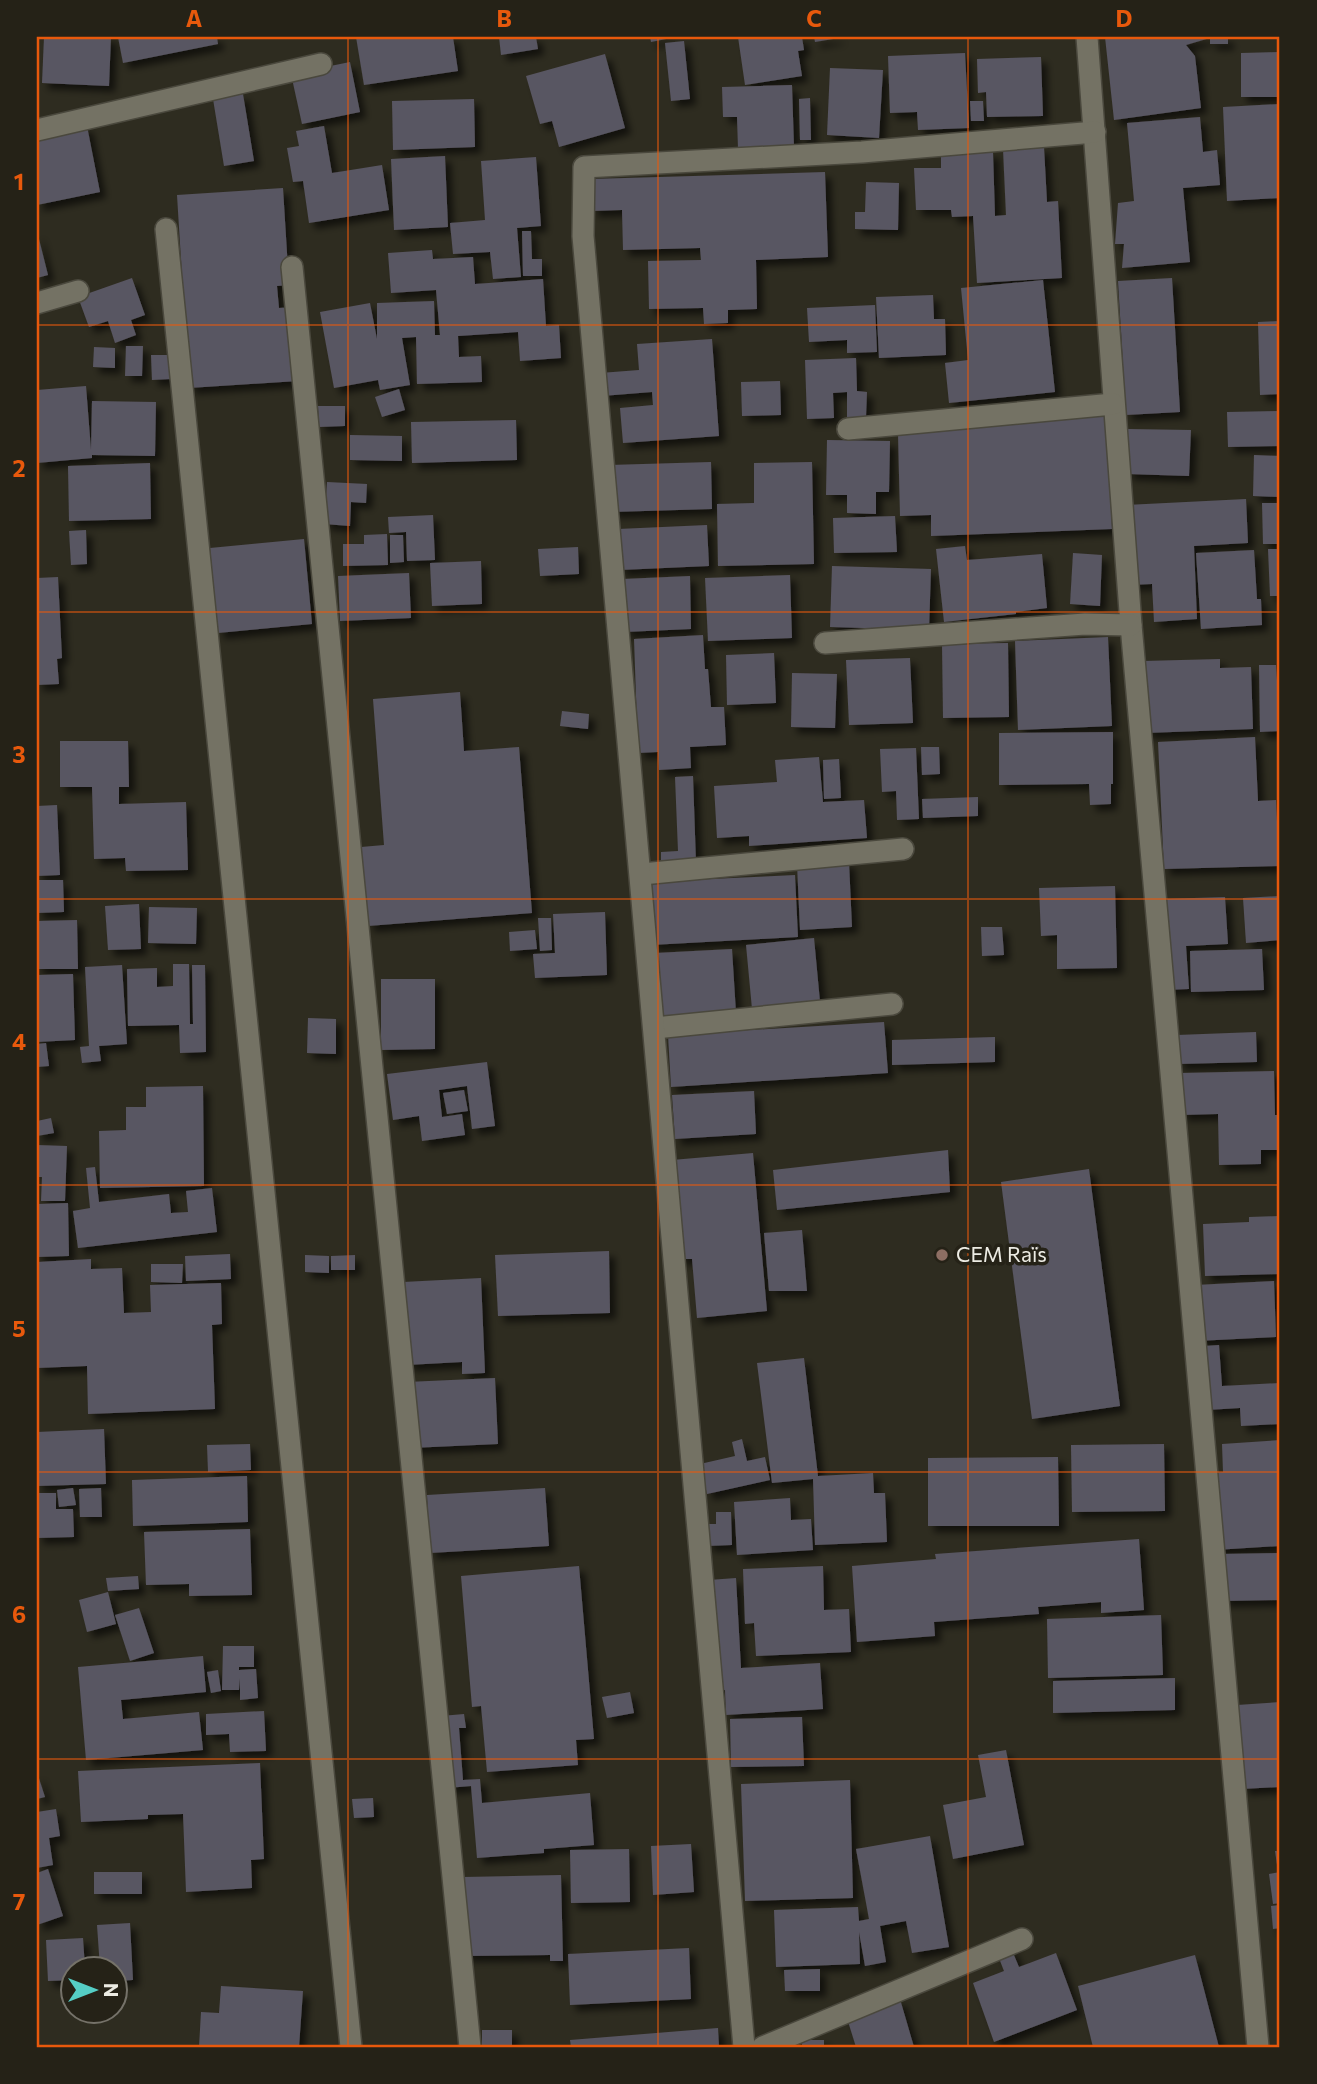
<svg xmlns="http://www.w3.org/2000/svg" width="1317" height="2084" font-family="Commissioner,sans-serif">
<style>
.building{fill:#595662;filter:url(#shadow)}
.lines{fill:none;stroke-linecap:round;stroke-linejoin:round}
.street-casing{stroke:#4a483d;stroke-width:24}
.street{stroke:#747264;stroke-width:21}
.grid{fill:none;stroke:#e8590c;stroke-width:2;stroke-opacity:0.55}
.education-dot{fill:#8d6e63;stroke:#252217;stroke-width:2.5}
.labels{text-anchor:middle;stroke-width:7;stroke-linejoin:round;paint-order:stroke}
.poi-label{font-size:21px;fill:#ecebe3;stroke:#252217;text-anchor:start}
.neatline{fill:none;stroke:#e8590c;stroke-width:2.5}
.grid-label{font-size:23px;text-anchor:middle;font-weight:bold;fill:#e8590c}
</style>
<defs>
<filter id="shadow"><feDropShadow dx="6" dy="6" stdDeviation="3.5" flood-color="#0009"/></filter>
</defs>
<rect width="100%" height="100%" fill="#2e2c20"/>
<!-- building -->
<g class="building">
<path d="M44,37H111L109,86L42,83Z"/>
<path d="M118,37H217L218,44L123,63Z"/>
<path d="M356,37H453L458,71L364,85Z"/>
<path d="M499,37H536L538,49L501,55Z"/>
<path d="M650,37H671V38L651,42Z"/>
<path d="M738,37H802L804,50L798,51L802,76L745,85Z"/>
<path d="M814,37H839V38L815,42Z"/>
<path d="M1105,37H1228V44H1210V38L1186,45L1195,56L1201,108L1114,120Z"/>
<path d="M684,41L690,99L671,101L665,43Z"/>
<path d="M1280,52V97H1241V53Z"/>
<path d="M965,53L969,128L918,130L917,112L890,113L888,56Z"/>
<path d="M605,54L625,128L559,147L552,121L540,124L526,76Z"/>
<path d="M1041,57L1043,116L987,117L986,92L978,93L977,59Z"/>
<path d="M350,62L360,112L302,124L291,74Z"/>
<path d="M830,68L883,70L879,138L827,135Z"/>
<path d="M792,85L794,147L738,149L737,117H723L722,87Z"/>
<path d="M243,94L254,161L224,166L213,99Z"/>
<path d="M810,98L811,140H800L799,99Z"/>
<path d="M474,99L475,147L393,150L392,101Z"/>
<path d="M970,101H983L984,121H971Z"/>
<path d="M1280,104V198L1227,201L1223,107Z"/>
<path d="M1200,117L1203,152L1217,150L1220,185L1183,188L1190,262L1122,268L1124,244H1115L1118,203L1134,201L1127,123Z"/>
<path d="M87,126L100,192L37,205V135Z"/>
<path d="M324,126L332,173L382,165L389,210L309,223L303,181L293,182L287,148L299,146L296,131Z"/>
<path d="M1044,147L1047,202L1058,201L1062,278L977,283L973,216L952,217L951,210H916L914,168H941V154L993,152L995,216L1006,215L1003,149Z"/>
<path d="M445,156L448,227L394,230L391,159Z"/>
<path d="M536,157L541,226L517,228L521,277L493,279L490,252L453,254L450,223L485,220L481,161Z"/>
<path d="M825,172L828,257L756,260L757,309L728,310V323L704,324L703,308L649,309L648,261L701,260L700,248L623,250L622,210L592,211L591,179Z"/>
<path d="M866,182L899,183L898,230L855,229V212H865Z"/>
<path d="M283,188L289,285L277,286L279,308L294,307L298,381L189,388L177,195Z"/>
<path d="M37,231L48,275L37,278Z"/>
<path d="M522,231H531L532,259H542V276H523Z"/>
<path d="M432,250L433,259L473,257L475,284L543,279L546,326L559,325L561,358L520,361L518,332L458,336L459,357L481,356L482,382L417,384L416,337L402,338L410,385L380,390L378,380L334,388L320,312L370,303L377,339V303L434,301L435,335H440L436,290L391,293L388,253Z"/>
<path d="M132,278L145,315L131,320L136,335L115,343L108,321L89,327L78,297Z"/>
<path d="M1172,278L1180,412L1126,415L1118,281Z"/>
<path d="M1043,280L1055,392L949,403L945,363L968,360L961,288Z"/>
<path d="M933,295L934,319H945L946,355L879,358L876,297Z"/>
<path d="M875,305L877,352L847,353V340L809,342L807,308Z"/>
<path d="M1280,321V394L1260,395L1258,322Z"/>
<path d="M712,339L719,436L623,443L620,408L653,405L652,392L602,396L600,373L639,370L637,344Z"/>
<path d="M126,346H143L142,376H125Z"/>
<path d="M94,347L115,348V368L93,367Z"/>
<path d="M151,355H170L171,379L152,380Z"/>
<path d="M856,358L857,391L867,392L866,417H847V392L833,393L834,418L807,419L805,360Z"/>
<path d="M780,381L781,415L742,416L741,382Z"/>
<path d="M86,386L91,450L92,401L156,402L155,456L92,455V458L37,463V390Z"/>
<path d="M399,389L405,410L382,417L375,397Z"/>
<path d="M318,406H345V426L319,427Z"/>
<path d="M1280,411V446L1228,447L1227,412Z"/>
<path d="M1106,415L1112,529L931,536V515L900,516L898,434Z"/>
<path d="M516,420L517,460L412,463L411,422Z"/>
<path d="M1128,429L1191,430L1189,476L1127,474Z"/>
<path d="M350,435L402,436V461L350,460Z"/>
<path d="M827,440L890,441L889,492H876V514L847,513V495H826Z"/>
<path d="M1254,455L1280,456V497L1253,496Z"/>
<path d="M711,462L712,509L611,512L609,465Z"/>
<path d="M812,462L814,564L718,566L717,504L754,503V463Z"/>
<path d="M150,463L151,519L69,521L68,466Z"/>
<path d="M327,482L367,484L366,503L351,502L350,526L324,524Z"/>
<path d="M1246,499L1248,543L1194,546L1197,619L1154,622L1152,584L1130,585L1126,505Z"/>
<path d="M1262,503H1280V544H1263Z"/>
<path d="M433,515L435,560L407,561L406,532L389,533L388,517Z"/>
<path d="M895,516L897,552L834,553L833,518Z"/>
<path d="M707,525L709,566L620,570L618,529Z"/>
<path d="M86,530L87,564L71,565L69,531Z"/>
<path d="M387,534L388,565L343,566V544H364V535Z"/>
<path d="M390,535H403L404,562L390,563Z"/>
<path d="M304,539L312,624L218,633L210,548Z"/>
<path d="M965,546L967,560L1042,554L1047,608L1016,612V614L944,622L936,549Z"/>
<path d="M578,547L579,574L540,576L538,549Z"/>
<path d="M1268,549H1280V596H1270Z"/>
<path d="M1254,550L1257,599H1261L1262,625L1201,629L1196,553Z"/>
<path d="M1073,553L1102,555L1100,606L1070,604Z"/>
<path d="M481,561L482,604L432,606L430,563Z"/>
<path d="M832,566L931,569L929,630L830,627Z"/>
<path d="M409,573L411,618L340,621L338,576Z"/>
<path d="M790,575L792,638L708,641L705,578Z"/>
<path d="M690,576L691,629L625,632L623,579Z"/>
<path d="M58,577L62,658L57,659L59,684L37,685V578Z"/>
<path d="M703,635L705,669H708L711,707H724L726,745L690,747L691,768L659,770L658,752L638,753L634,639Z"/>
<path d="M1108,637L1112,726L1018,730L1015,641Z"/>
<path d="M1008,643L1009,717L943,718L942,644Z"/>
<path d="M774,653L776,703L727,705L726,655Z"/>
<path d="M910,658L913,723L849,725L846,660Z"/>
<path d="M1220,659V668L1251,667L1253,729L1146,733L1143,661Z"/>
<path d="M1259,665H1276L1280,731L1260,732Z"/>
<path d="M792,673L837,674L835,728L791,727Z"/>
<path d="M460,692L464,751L519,747L532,913L368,926L361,847L384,845L373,699Z"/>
<path d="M562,711L589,714L588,729L560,726Z"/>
<path d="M1113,732V784H1111V804L1090,805L1089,784L999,785V733Z"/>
<path d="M1255,737L1258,801L1276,800L1279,866L1164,869L1158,742Z"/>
<path d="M60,741H128L129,787H119V804L186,802L188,870L126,871L125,858L94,859L92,787H60Z"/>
<path d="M921,747H939L940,774L922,775Z"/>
<path d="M916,748L919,819L897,820L896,791L882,792L880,749Z"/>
<path d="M819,757L823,802L864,800L867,838L749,846V836L717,838L714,786L777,782L775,760Z"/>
<path d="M839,759L841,798L824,799L823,760Z"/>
<path d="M693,776L696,863L661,865V852L678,851L675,777Z"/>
<path d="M978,797V816L923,818L922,799Z"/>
<path d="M57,805L60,875L37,876V806Z"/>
<path d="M849,862L852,927L800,930L797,864Z"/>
<path d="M795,875L798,937L651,945L648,882Z"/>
<path d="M37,880H63L64,912L37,913Z"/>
<path d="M1115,886L1117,968L1057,969V935L1041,936L1039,888Z"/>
<path d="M1280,896V940L1246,943L1243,898Z"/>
<path d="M1225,897L1228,944L1186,946L1189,989L1165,990L1163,899Z"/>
<path d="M139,904L141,949L108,950L105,906Z"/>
<path d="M149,907L197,908L196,944L148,943Z"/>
<path d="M605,912L607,975L535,978L533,954L555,953L553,914Z"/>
<path d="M538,918H551L552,950L540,951Z"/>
<path d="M77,920L78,969H37V921Z"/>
<path d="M981,927H1002L1004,955L982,956Z"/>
<path d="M535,930L537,949L510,951L509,932Z"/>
<path d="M814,938L820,1002L752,1009L746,945Z"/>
<path d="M732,949L736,1013L658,1017L655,953Z"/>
<path d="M1262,949L1264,990L1191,992L1190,951Z"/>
<path d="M173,964H189L190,1024H193L192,965H205L206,1052L180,1053L179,1025L128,1026L127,969L157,968V987L173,986Z"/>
<path d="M122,965L127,1044L99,1046L101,1061L82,1063L80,1047L89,1046L85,967Z"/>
<path d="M73,974L75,1040L37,1042V975Z"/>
<path d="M381,979H435V1049L381,1050Z"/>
<path d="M308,1018L336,1019V1054L307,1053Z"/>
<path d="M884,1022L888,1073L671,1087L668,1035Z"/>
<path d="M1256,1032L1257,1062L1178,1064L1177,1035Z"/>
<path d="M995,1037V1062L892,1065V1040Z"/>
<path d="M46,1043L49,1066L37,1067V1044Z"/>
<path d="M487,1062L495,1126L472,1129L467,1086L439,1090L442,1117L462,1114L465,1135L422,1141L419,1116L393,1120L387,1074Z"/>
<path d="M1274,1071L1275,1115H1280V1150H1261V1164L1219,1165L1218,1114L1181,1115V1073Z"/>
<path d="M203,1086L204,1186L100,1188L99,1131L126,1130V1107H146V1087Z"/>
<path d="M464,1090L468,1111L447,1114L443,1093Z"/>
<path d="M754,1091L756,1134L675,1139L672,1095Z"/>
<path d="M51,1118L54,1133L37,1136V1121Z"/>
<path d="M37,1145L67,1146L65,1201H41L42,1177H37Z"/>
<path d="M948,1150L950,1192L777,1210L773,1170Z"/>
<path d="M753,1153L767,1311L697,1318L692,1259H680L672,1160Z"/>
<path d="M95,1167L99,1202L169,1194L171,1213L188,1212L186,1191L212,1188L217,1232L78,1248L73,1211L90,1208L86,1168Z"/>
<path d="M1089,1169L1120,1406L1032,1419L1001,1182Z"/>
<path d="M68,1203L69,1256L37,1257V1204Z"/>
<path d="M1280,1216V1274L1205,1276L1203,1224L1249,1222V1217Z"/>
<path d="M802,1230L807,1291H769L764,1233Z"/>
<path d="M609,1251L610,1313L498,1316L495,1255Z"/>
<path d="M230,1254L231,1279L186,1281L185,1256Z"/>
<path d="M305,1255L329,1256V1273L305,1272Z"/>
<path d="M355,1255V1270H331V1256Z"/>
<path d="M91,1259V1269L122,1268L124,1313L151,1312L150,1285L221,1283L222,1324L212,1325L215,1409L88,1414L87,1366L37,1368V1262Z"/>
<path d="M151,1264H183L182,1283L151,1282Z"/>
<path d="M481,1278L485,1373L462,1374V1362L407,1365L403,1282Z"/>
<path d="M1274,1281L1276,1337L1197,1341L1195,1285Z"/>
<path d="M1219,1345L1222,1386L1280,1383V1424L1241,1426L1240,1408L1207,1410L1204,1346Z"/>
<path d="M804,1358L818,1476L873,1473L874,1493H885L887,1542L815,1545L813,1479L772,1483L757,1363Z"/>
<path d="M495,1378L498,1444L411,1448L407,1382Z"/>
<path d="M104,1429L106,1484L37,1486V1432Z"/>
<path d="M742,1439L747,1461L765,1457L770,1480L707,1494L700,1464L735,1456L732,1442Z"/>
<path d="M1280,1440V1546L1215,1550L1210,1473L1223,1472L1222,1444Z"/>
<path d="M250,1444L251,1470L208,1472L207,1445Z"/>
<path d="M1164,1444L1165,1511L1072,1512L1071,1445Z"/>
<path d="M1058,1457L1059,1526H928V1458Z"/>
<path d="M247,1476L248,1522L133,1526L132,1480Z"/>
<path d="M73,1488L76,1505L59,1507L57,1490Z"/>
<path d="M101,1488L102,1517H80L79,1489Z"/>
<path d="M545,1488L549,1546L430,1553L427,1495Z"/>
<path d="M37,1493H56V1509H73L74,1537L37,1538Z"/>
<path d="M790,1498L791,1520L811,1519L813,1550L737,1555L734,1502Z"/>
<path d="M716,1512H731L732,1545L707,1546L706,1524H716Z"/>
<path d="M250,1529L252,1595L189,1596V1584L146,1585L144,1532Z"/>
<path d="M1139,1539L1144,1610L1101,1613V1602L1038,1607L1039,1614L934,1622L935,1636L857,1642L852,1566L936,1559L935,1554Z"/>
<path d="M1280,1553V1600L1222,1601L1221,1554Z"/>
<path d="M579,1566L594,1739L576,1740L578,1765L487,1772L481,1706L472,1707L461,1576Z"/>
<path d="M823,1566L824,1610L849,1609L851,1652L756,1656L754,1623L745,1624L743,1569Z"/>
<path d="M138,1576L139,1589L108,1591L106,1578Z"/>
<path d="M736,1578L741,1668L820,1663L823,1709L726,1715L725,1690L715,1691L709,1580Z"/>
<path d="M108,1592L116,1624L87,1632L79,1600Z"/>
<path d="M139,1608L154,1653L130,1661L115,1615Z"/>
<path d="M1161,1615L1163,1675L1048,1678L1047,1619Z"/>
<path d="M223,1646H254V1667H239V1670L256,1669L258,1698L240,1700V1678L239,1690H222Z"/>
<path d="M203,1656L206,1692L121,1700L123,1719L199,1712L203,1750L86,1760L78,1667Z"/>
<path d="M218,1670L221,1691L211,1693L207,1672Z"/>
<path d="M1175,1678V1710L1053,1713V1681Z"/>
<path d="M630,1692L634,1713L607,1718L602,1697Z"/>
<path d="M1280,1702V1787L1242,1789L1237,1705Z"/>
<path d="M264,1711L266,1751L230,1752L229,1734L206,1735V1714Z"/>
<path d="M464,1714L466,1728H459L463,1780L480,1779L482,1803L590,1793L594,1845L544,1849V1853L477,1858L471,1786L447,1788L441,1716Z"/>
<path d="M802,1717L804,1766L731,1767L730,1719Z"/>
<path d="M1006,1750L1024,1845L953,1859L943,1805L986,1797L978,1755Z"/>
<path d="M260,1763L264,1859L251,1860L252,1888L186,1892L183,1814L148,1815V1819L81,1822L78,1771Z"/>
<path d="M37,1772L45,1797L37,1799Z"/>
<path d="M850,1780L853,1898L745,1901L741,1784Z"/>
<path d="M373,1798L374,1817L354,1818L352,1799Z"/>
<path d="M56,1809L60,1836L49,1838L53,1865L37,1868V1812Z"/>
<path d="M930,1836L949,1947L912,1953L906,1921L880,1926L886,1962L865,1966L859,1932L860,1964L776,1967L774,1910L858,1907L859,1921L869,1919L856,1849Z"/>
<path d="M691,1844L694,1892L653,1895L651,1846Z"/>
<path d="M629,1849L630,1902L571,1903L570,1850Z"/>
<path d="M1275,1851H1280V1864L1277,1865Z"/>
<path d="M48,1869L63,1916L37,1925V1873Z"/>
<rect x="94" y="1872" width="48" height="22"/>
<path d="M1280,1872V1903L1273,1904L1269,1874Z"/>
<path d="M561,1875L563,1961H550V1955L464,1956L463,1877Z"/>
<path d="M1280,1905V1928L1273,1929L1271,1906Z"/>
<path d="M130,1923L133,1980L116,1981V1968H100L97,1925Z"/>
<path d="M83,1938L85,1968H74V1980L48,1981L46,1940Z"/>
<path d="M689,1948L691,1999L570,2005L568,1954Z"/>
<path d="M1011,1948L1019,1967L1056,1953L1077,2010L994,2042L973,1983L1004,1971L997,1953Z"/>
<path d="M1195,1955L1219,2047H1093L1078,1986Z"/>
<path d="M820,1969V1991H785L784,1970Z"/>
<path d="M221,1986L303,1991L299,2047H199L201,2012L219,2013Z"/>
<path d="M900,1999L914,2047H856L846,2015Z"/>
<path d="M718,2028L719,2047H571L570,2040Z"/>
<rect x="482" y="2030" width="30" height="16"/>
<rect x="802" y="2040" width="22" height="7"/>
</g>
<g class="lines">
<defs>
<g id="street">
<path d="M1087,37L1131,625L1258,2047"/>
<path d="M37,130L321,64"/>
<path d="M166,229L351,2047"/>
<path d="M292,267L470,2047"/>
<path d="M37,303L78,291"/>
<path d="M848,429L1113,404"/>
<path d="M825,643L1085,624L1131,625"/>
<path d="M642,874L903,849"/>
<path d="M655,1028L892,1004"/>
<path d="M744,2047L583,236L584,167L862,152L1095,132"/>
<path d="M763,2047L1022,1939"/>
</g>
</defs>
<!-- street casing -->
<use href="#street" class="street-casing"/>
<!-- street -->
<use href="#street" class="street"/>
</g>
<!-- grid -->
<path class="grid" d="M348,37V2047M658,37V2047M968,37V2047M37,325H1280M37,612H1280M37,899H1280M37,1185H1280M37,1472H1280M37,1759H1280"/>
<!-- markers -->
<circle class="education-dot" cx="942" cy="1255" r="7"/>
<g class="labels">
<!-- poi labels -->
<g class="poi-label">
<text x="956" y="1262">CEM Raïs</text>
</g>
</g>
<!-- border -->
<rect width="1317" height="2084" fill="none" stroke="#252217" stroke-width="77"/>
<!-- north arrow -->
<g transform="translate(94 1990) rotate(90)"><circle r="33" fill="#252217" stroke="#757269" stroke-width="2"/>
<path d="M0-5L12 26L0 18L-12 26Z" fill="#55cec5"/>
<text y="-10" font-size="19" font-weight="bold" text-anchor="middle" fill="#ecebe3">N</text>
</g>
<rect x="38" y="38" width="1240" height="2008" class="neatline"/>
<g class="grid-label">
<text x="194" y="27">A</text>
<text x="504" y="27">B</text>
<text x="814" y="27">C</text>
<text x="1124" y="27">D</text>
<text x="19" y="190">1</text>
<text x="19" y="477">2</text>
<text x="19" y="763">3</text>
<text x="19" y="1050">4</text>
<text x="19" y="1337">5</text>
<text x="19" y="1623">6</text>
<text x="19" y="1910">7</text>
</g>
</svg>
